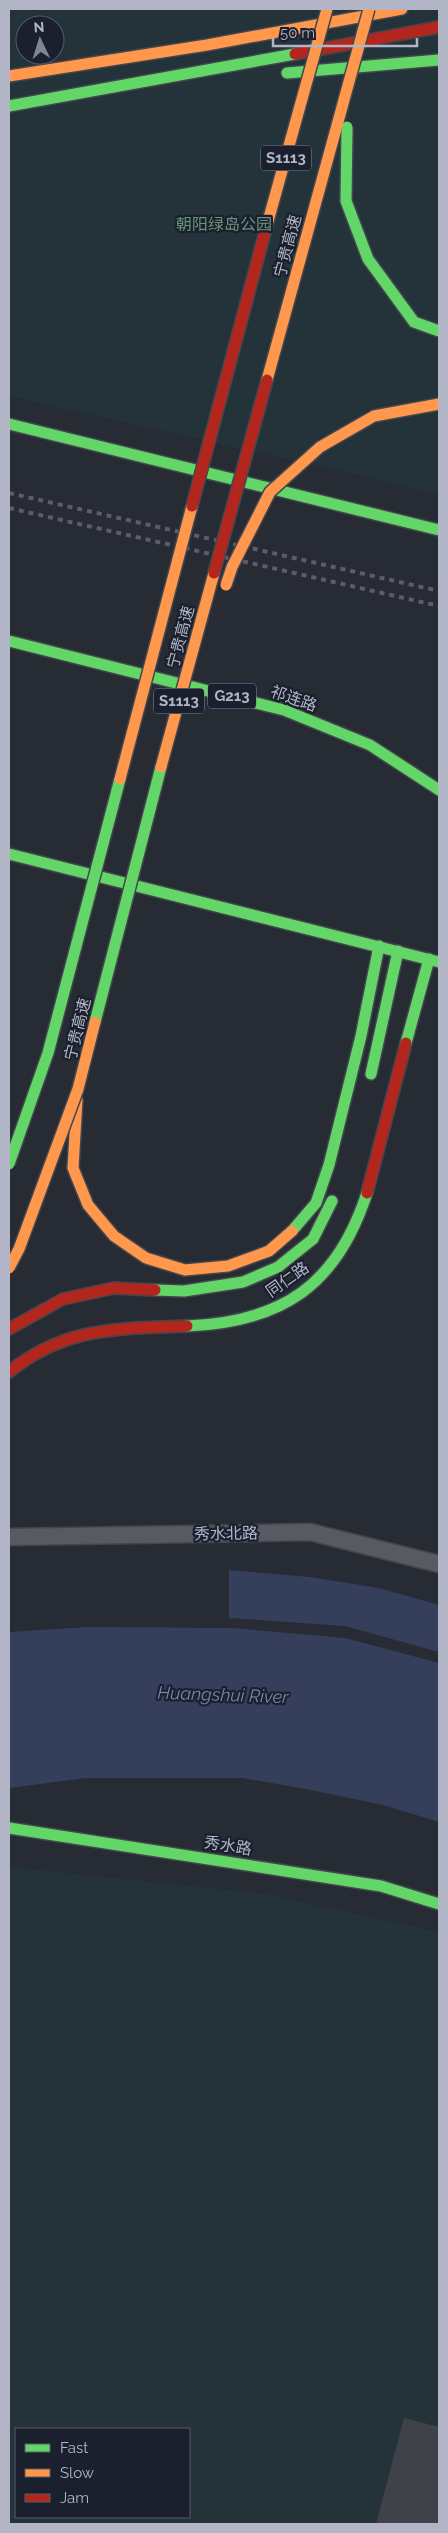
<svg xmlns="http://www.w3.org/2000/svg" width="448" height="2533" font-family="Raleway,'Noto Sans SC',sans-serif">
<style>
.green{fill:#243339;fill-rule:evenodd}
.water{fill:#353f5c}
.building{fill:#3f424a;filter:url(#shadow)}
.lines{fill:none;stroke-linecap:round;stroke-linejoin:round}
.street-casing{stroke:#43464d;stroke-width:19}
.fast-casing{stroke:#43464d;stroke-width:14}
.slow-casing{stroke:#43464d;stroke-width:14}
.jam-casing{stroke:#43464d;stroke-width:14}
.street{stroke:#575a63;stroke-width:16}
.fast{stroke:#63d668;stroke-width:11}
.slow{stroke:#ff974d;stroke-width:11}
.jam{stroke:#b3261e;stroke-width:11}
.rail{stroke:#5b5e66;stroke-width:4;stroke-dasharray:5 5;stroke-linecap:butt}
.fast-bridge-casing{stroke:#44474f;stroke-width:14;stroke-linecap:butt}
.slow-bridge-casing{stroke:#44474f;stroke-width:14;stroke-linecap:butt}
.jam-bridge-casing{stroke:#44474f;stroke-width:14;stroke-linecap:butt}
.fast-bridge{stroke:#63d668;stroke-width:11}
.slow-bridge{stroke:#ff974d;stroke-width:11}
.jam-bridge{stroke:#b3261e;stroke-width:11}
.labels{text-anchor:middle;stroke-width:4.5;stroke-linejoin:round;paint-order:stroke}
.shield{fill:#1b202e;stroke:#848898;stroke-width:1}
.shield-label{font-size:15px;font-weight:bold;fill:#b1b5c6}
.park-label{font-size:16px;fill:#68967a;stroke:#1b202e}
.street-label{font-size:16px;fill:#b1b5c6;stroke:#1b202e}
.water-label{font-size:18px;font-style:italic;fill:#7986ad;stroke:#1b202e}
</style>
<defs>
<filter id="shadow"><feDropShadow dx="4.5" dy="4.5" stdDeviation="1" flood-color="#0009"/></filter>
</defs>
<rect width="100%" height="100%" fill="#272b34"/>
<!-- green -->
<g class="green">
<path d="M9,9H439V495L367,477L9,396ZM25,25H55V55H25Z"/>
<path d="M9,1867L265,1894L439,1932V2524H9ZM16,2429H189V2517H16Z"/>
</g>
<!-- water -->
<g class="water">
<path d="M229,1570L310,1577L379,1588L439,1605V1652L345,1626L229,1618Z"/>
<path d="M87,1627L232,1628L345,1638L439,1663V1822L383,1805L306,1789L242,1778H86L9,1788V1632Z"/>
</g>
<!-- building -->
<path class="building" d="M404,2418L439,2427V2524H376Z"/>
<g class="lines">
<defs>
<path id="street" d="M9,1537L310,1532L439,1564"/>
<g id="fast">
<path d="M287,73L439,60"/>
<path d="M9,106L295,54"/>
<path d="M9,424L439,530"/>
<path d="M9,641L284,710L370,745L439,790"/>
<path d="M9,854L439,962"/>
<path d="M406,1043L429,959"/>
<path d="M371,1074L398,951"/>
<path d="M292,1231L316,1203L329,1165L361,1036L379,946"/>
<path d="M155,1290L184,1291L243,1282L278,1267L313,1239L332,1201"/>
<path d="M187,1326C283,1322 337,1285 367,1193"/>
<path d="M9,1828L381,1886L439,1904"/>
</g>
<g id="slow">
<path d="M9,76L207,45L402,9"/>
<path d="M77,1100L73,1168L88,1205L114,1236L146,1258L185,1270L228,1266L269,1251L292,1231"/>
</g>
<g id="jam">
<path d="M295,54L439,27"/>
<path d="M367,1193L406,1043"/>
<path d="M9,1329L63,1299L114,1288L155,1290"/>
<path d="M9,1372C66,1326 118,1329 187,1326"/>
</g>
</defs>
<!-- street casing -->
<use href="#street" class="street-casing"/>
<!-- fast casing -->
<use href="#fast" class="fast-casing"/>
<!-- slow casing -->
<use href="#slow" class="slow-casing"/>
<!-- jam casing -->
<use href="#jam" class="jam-casing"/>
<!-- street -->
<use href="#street" class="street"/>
<!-- fast -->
<use href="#fast" class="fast"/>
<!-- slow -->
<use href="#slow" class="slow"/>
<!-- jam -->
<use href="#jam" class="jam"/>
<!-- rail -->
<g class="rail">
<path d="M9,493L439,591"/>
<path d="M9,508L439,606"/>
</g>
<defs>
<g id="fast-bridge">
<path d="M347,127L346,201L368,259L414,322L439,331"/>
<path d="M95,1022L161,767"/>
<path d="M9,1164L48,1053L120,779"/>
</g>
<g id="slow-bridge">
<path d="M265,232L327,9"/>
<path d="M267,380L369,9"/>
<path d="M226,585L232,567L270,492L320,447L374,416L439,404"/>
<path d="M161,767L214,573"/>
<path d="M120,779L192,506"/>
<path d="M9,1268L19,1249L78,1089L95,1022"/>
</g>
<g id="jam-bridge">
<path d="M192,506L265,232"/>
<path d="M214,573L267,380"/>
</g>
</defs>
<!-- fast-bridge casing -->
<use href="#fast-bridge" class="fast-bridge-casing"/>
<!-- slow-bridge casing -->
<use href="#slow-bridge" class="slow-bridge-casing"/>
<!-- jam-bridge casing -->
<use href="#jam-bridge" class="jam-bridge-casing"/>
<!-- fast-bridge -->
<use href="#fast-bridge" class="fast-bridge"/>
<!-- slow-bridge -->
<use href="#slow-bridge" class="slow-bridge"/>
<!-- jam-bridge -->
<use href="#jam-bridge" class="jam-bridge"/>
</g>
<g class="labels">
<!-- shield labels -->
<g class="shield">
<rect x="261" y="145.5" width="50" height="25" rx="4"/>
<rect x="208" y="683.5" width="48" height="25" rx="4"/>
<rect x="154" y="688.5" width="50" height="25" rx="4"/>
</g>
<g class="shield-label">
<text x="286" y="163">S1113</text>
<text x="232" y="701">G213</text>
<text x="179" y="706">S1113</text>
</g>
<!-- park labels -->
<g class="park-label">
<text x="224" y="230">朝阳绿岛公园</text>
</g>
<!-- street labels -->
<g class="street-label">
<text transform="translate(287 246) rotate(-75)" y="6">宁贵高速</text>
<text transform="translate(180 637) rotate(-75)" y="6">宁贵高速</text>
<text transform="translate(294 698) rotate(19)" y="6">祁连路</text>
<text transform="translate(77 1029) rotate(-76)" y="6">宁贵高速</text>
<text transform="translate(287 1279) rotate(-35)" y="6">同仁路</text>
<text transform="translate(226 1533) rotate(-1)" y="6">秀水北路</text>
<text transform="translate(228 1845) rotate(9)" y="6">秀水路</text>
</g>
<!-- water labels -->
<g class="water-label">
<text transform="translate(223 1695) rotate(2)" y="6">Huangshui River</text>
</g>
</g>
<!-- border -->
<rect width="448" height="2533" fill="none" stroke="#b1b5c6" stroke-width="20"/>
<!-- legend -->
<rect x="15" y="2428" width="175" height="90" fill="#1b202e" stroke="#575c6b"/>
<rect x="25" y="2444" width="25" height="8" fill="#63d668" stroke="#575c6b"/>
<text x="60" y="2453" font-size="15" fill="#b1b5c6">Fast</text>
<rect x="25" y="2469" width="25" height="8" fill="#ff974d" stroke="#575c6b"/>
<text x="60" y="2478" font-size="15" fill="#b1b5c6">Slow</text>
<rect x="25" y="2494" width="25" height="8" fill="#b3261e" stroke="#575c6b"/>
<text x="60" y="2503" font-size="15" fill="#b1b5c6">Jam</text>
<!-- north arrow -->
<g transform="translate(40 40) rotate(356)"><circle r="24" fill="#1b202e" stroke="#575c6b"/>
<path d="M0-4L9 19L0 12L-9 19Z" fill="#818593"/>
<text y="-8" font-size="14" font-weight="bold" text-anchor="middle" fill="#b1b5c6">N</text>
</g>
<!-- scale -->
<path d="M273 38v8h144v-8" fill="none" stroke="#b1b5c6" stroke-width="2.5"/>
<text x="280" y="38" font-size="15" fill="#b1b5c6" stroke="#1b202e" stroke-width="4" paint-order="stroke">50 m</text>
</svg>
